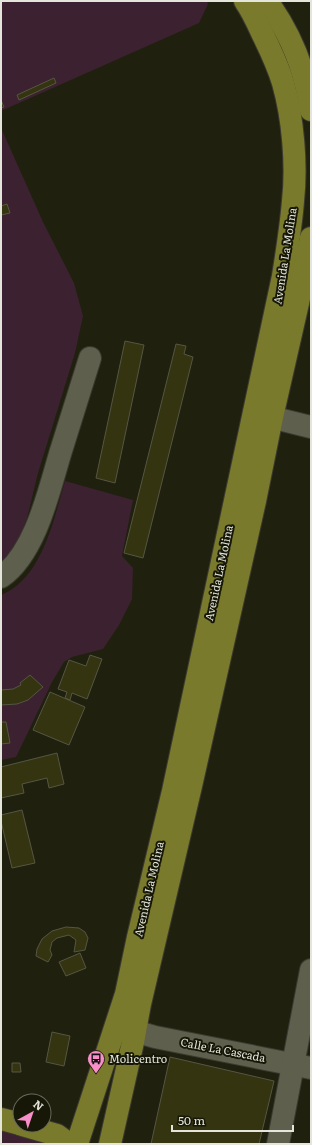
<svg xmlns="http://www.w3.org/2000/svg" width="312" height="1145" font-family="Literata,serif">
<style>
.green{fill:#3c2130}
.building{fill:#343411;stroke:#555643}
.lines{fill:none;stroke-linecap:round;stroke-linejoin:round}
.minor-casing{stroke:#3a3a30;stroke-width:24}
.major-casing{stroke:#3a3a30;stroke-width:24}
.minor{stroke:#5e5f4c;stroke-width:22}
.major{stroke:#7a7a2c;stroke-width:22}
.labels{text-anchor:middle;stroke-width:4;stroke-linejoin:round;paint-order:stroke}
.street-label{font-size:11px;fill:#e5e6db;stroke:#161707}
.poi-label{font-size:11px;fill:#e5e6db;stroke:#161707;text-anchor:start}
</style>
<rect width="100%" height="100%" fill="#20200f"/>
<!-- green -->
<g class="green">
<path d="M1,1H207L208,4L199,23L1,111Z"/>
<path d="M2,130L43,222L74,283L83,316L75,353L38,473L27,518L15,550L1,562V131Z"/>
<path d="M65,481L133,500L122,556L133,568L132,599L119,625L103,649L72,657L64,662L52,682L16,757L1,760V595C42,579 54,519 65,481Z"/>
<path d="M1,1128L42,1139L39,1144H7L1,1142Z"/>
</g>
<!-- building -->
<g class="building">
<path d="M54,78L56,83L19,100L17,95Z"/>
<path d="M1,100L4,107L1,108Z"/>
<path d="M7,204L10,213L1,215V206Z"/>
<path d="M125,341L144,345L115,483L96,478Z"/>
<path d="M176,344L186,346L184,354L193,357L143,558L124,553Z"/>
<path d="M90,655L102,659L87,699L72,693L70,700L65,698L67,692L58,689L69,660L86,666Z"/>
<path d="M30,675L43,687L36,693L28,700L17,704L1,705V690L13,689L21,685L20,683Z"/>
<path d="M50,692L85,707L69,745L33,730Z"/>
<path d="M1,722H6L10,743L1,744Z"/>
<path d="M57,753L64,784L49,788L47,778L22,784L24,793L1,798V767Z"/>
<path d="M22,810L35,863L12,868L1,821V815Z"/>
<path d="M66,927L79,928L85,932L88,938L85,950L74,952L76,940L69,935L57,938L52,942L50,950L52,955L48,962L36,956L37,949L42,939L52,931Z"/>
<path d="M80,953L86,968L66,976L59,962Z"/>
<path d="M52,1032L70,1036L64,1066L46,1062Z"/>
<path d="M170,1057L274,1081L259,1144H151Z"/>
<path d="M12,1063H20L21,1072H12Z"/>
</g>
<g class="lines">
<defs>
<g id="minor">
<path d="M254,413L311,427"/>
<path d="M1,577C35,554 49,491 60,454C70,422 80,390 90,358"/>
<path d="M117,1026L155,1037L311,1068"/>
<path d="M278,1144L311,970"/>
</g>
<g id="major">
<path d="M267,1C285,26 299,55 306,85C308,93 309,102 311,110"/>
<path d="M1,1119L20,1124"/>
<path d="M22,1125L57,1135L69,1144"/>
<path d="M77,1144L126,994L138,937L173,791L283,276C287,251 291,226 293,201C297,165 293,118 283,83C278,66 270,49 262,33C257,22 252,11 245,1"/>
<path d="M110,1144L133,1042L140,1004L191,786L255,501L272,417L298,303L311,238"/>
</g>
</defs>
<!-- minor casing -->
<use href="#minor" class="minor-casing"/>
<!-- major casing -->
<use href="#major" class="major-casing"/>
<!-- minor -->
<use href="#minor" class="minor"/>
<!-- major -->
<use href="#major" class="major"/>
</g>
<!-- icons -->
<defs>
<symbol id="bus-pin" viewBox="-11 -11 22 30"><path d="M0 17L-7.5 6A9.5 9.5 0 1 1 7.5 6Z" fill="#f98fc9" stroke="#161707"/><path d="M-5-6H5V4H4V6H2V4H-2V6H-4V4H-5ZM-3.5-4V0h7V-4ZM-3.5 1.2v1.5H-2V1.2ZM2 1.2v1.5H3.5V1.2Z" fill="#111"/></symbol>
</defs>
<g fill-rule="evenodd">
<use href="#bus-pin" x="86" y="1049" width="20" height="27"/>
</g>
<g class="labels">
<!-- street labels -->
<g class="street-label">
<text transform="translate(285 256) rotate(-81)" y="4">Avenida La Molina</text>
<text transform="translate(219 573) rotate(-78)" y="4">Avenida La Molina</text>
<text transform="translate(149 889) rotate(-77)" y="4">Avenida La Molina</text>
<text transform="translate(223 1050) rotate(11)" y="4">Calle La Cascada</text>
</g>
<!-- poi labels -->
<g class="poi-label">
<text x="109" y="1063">Molicentro</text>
</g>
</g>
<!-- border -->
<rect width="312" height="1145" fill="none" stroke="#e5e6db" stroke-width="4"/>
<!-- north arrow -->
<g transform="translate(32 1113) rotate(40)"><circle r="19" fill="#161707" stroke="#696a5c"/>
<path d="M0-3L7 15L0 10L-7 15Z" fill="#f98fc9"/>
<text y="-6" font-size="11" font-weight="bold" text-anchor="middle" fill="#e5e6db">N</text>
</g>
<!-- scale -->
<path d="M172 1125v6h121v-6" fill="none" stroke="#e5e6db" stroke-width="2"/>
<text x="178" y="1125" font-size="12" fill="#e5e6db" stroke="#161707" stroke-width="3" paint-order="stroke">50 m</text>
</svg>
